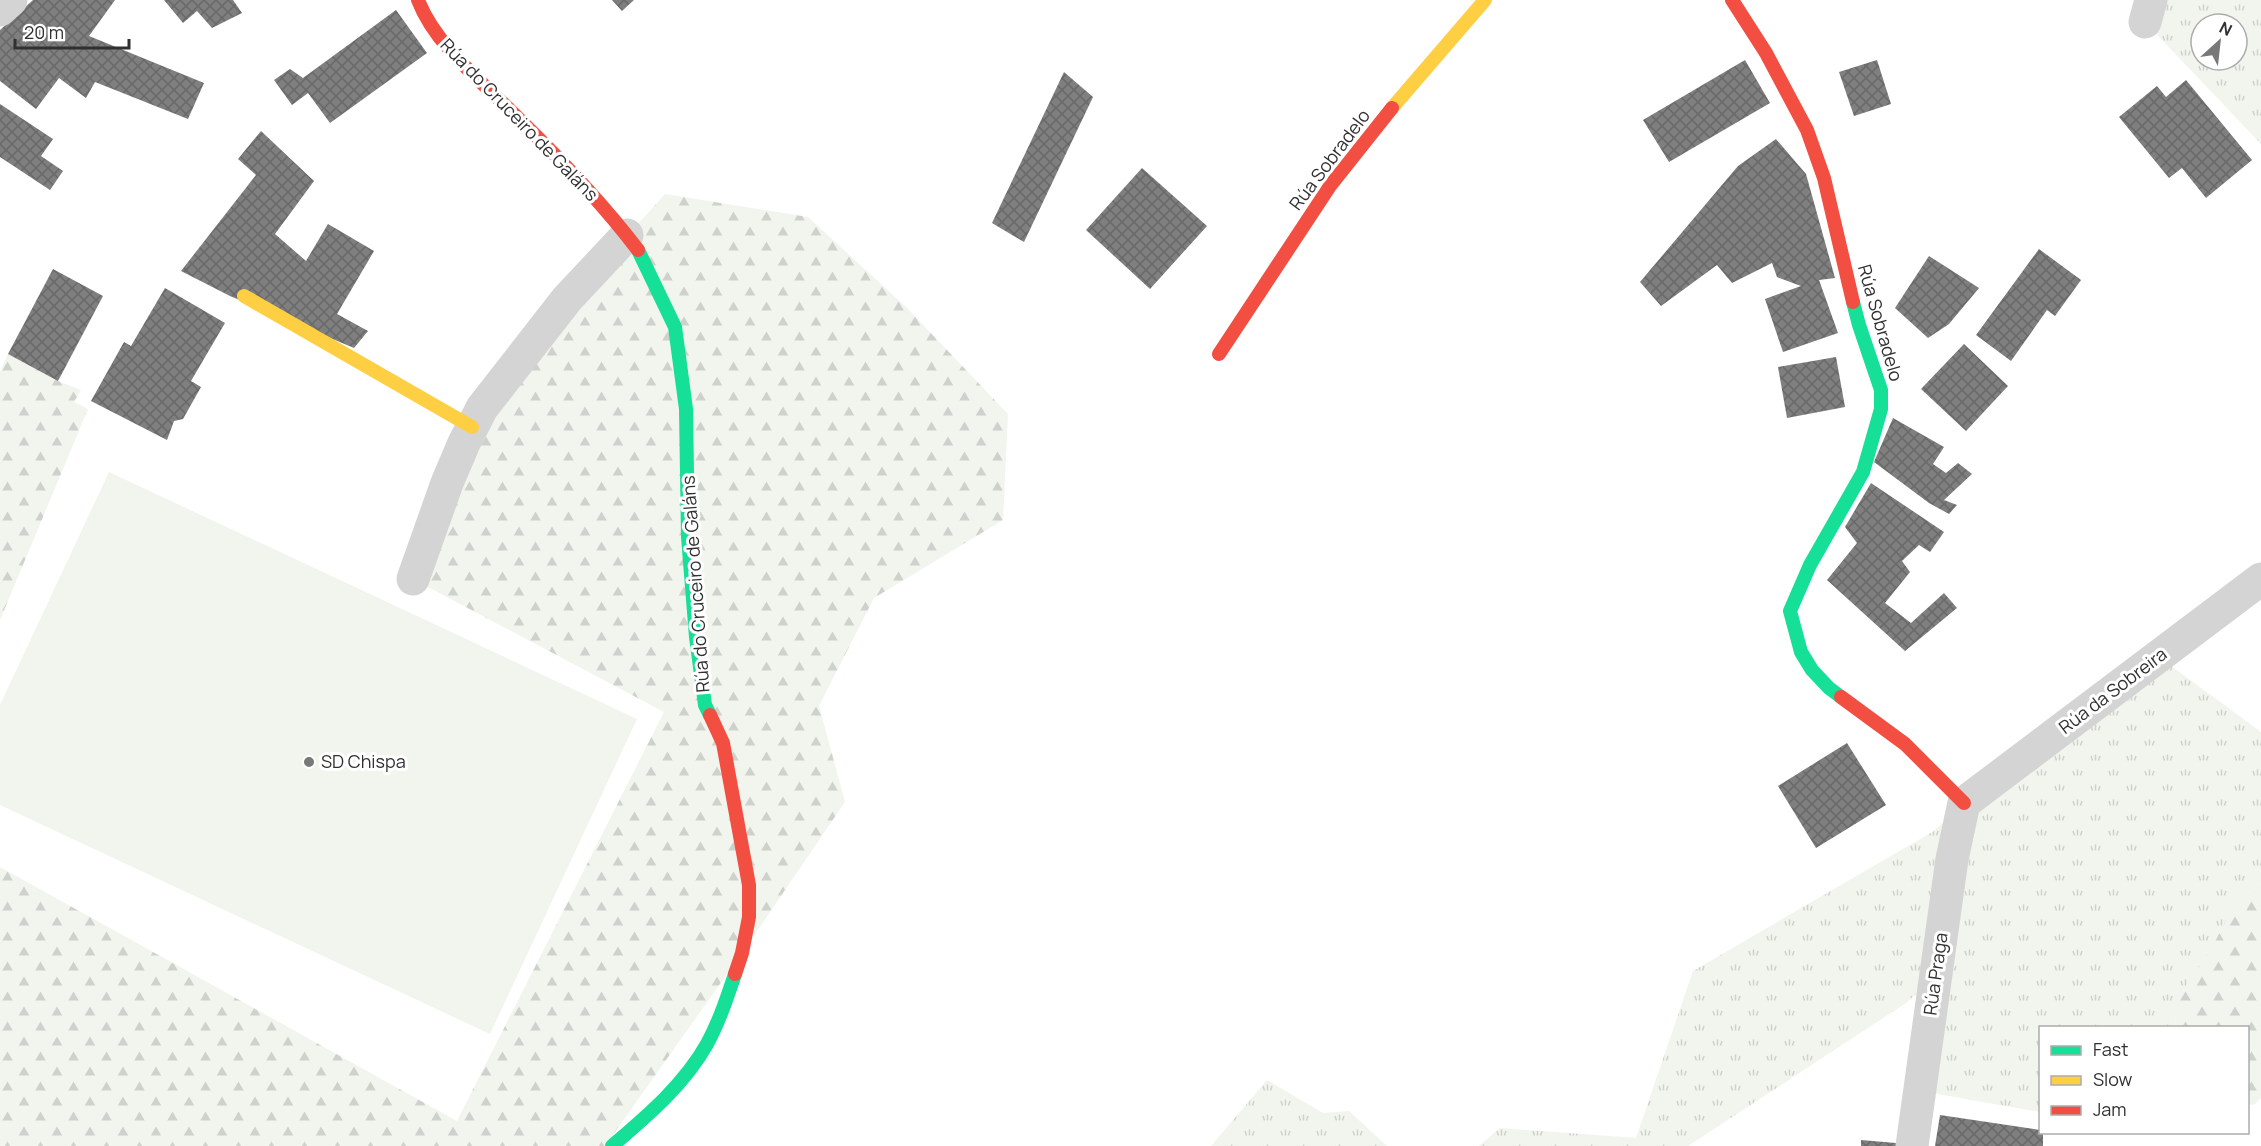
<svg xmlns="http://www.w3.org/2000/svg" width="2261" height="1146" font-family="Manrope,sans-serif">
<style>
.grass{fill:url(#grass-tufts);fill-rule:evenodd}
.forest{fill:url(#forest-firs)}
.garden{fill:#f1f5ed}
.building{fill:url(#building-cross-hatch)}
.lines{fill:none;stroke-linecap:round;stroke-linejoin:round}
.street{stroke:#d4d4d4;stroke-width:33}
.fast{stroke:#16e098;stroke-width:14}
.slow{stroke:#ffcf43;stroke-width:14}
.jam{stroke:#f24e42;stroke-width:14}
.poi-dot{fill:#787878;stroke:#fff;stroke-width:2}
.labels{text-anchor:middle;stroke-width:6;stroke-linejoin:round;paint-order:stroke}
.street-label{font-size:18px;fill:#303030;stroke:#fff}
.poi-label{font-size:18px;fill:#303030;stroke:#fff;text-anchor:start}
</style>
<defs>
<pattern id="grass-tufts" width="24" height="20" patternUnits="userSpaceOnUse" patternTransform="scale(1.5)"><rect width="24" height="20" fill="#f1f5ed"/><path d="M3 7l-1-3M5 7V3M7 7l1-3M15 17l-1-3M17 17v-4M19 17l1-3" fill="none" stroke="#cfd2cc"/></pattern>
<pattern id="forest-firs" width="22" height="20" patternUnits="userSpaceOnUse" patternTransform="scale(1.5)"><rect width="22" height="20" fill="#f1f5ed"/><path d="M5 1l3.5 6h-7zM16 11l3.5 6h-7z" fill="#cfd2cc"/></pattern>
<pattern id="building-cross-hatch" width="8" height="8" patternUnits="userSpaceOnUse" patternTransform="scale(1.5)"><rect width="8" height="8" fill="#7f7f7f"/><path d="M0 0l8 8M0 8l8-8" fill="none" stroke="#686868"/></pattern>
</defs>
<rect width="100%" height="100%" fill="#fff"/>
<!-- grass -->
<g class="grass">
<path d="M2151,0H2261V144L2145,22ZM2201,24H2237V60H2201Z"/>
<path d="M2159,657L2261,732V883L2236,902L2207,957L2174,1004L2176,1027L2040,1028V1112L1921,1091L1935,978L1906,1003L1688,1146H1479L1500,1128L1636,1138L1693,971L1934,831L1964,803Z"/>
<path d="M1267,1080L1323,1113L1349,1111L1387,1146H1211Z"/>
</g>
<!-- forest -->
<g class="forest">
<path d="M665,194L808,217L906,307L1008,414L1003,520L874,598L819,706L845,802L742,953L605,1146H0V867L457,1121L664,712L413,579L447,483L638,224Z"/>
<path d="M8,354L58,381L81,390L74,402L88,409L0,620V372Z"/>
<path d="M2261,883V1098L2255,1104L2248,1105V1028L2176,1027L2174,1004L2212,947L2236,902Z"/>
</g>
<!-- garden -->
<path class="garden" d="M109,472L637,719L490,1034L0,805V705Z"/>
<!-- building -->
<g class="building">
<path d="M33,0H115L89,36L204,83L188,119L95,82L86,98L59,78L36,109L0,81V30Z"/>
<path d="M164,0H233L242,13L212,28L197,11L183,23Z"/>
<path d="M612,0H634L622,11Z"/>
<path d="M396,10L427,53L330,123L308,93L292,105L274,80L290,69L303,78Z"/>
<path d="M1745,60L1770,103L1669,162L1643,120Z"/>
<path d="M1877,60L1891,104L1854,116L1839,72Z"/>
<path d="M1064,72L1093,97L1024,242L992,223Z"/>
<path d="M2186,80L2252,160L2206,198L2182,168L2169,178L2119,117L2157,86L2166,97Z"/>
<path d="M0,104L53,139L41,156L63,171L50,190L0,157Z"/>
<path d="M261,131L314,181L275,234L306,261L328,224L374,251L337,314L368,331L354,348L230,296L181,271L256,175L238,159Z"/>
<path d="M1776,139L1806,174L1835,278L1819,280L1838,333L1783,352L1765,299L1801,286L1777,277L1772,263L1732,283L1717,265L1661,306L1640,282L1738,166Z"/>
<path d="M1142,168L1207,226L1150,289L1086,230Z"/>
<path d="M2039,249L2081,280L2055,316L2047,310L2011,361L1976,335Z"/>
<path d="M1929,256L1979,288L1949,324L1928,338L1895,308Z"/>
<path d="M53,269L103,296L58,381L8,354Z"/>
<path d="M165,288L225,323L191,381L201,387L183,419L174,421L167,440L91,401L124,342L131,346Z"/>
<path d="M1964,344L2008,386L1966,431L1921,389Z"/>
<path d="M1836,357L1845,407L1787,418L1778,367Z"/>
<path d="M1893,418L1944,447L1933,464L1946,473L1958,463L1972,474L1944,500L1957,505L1949,514L1929,503L1874,462Z"/>
<path d="M1871,483L1944,532L1930,552L1919,545L1902,561L1910,572L1885,603L1911,623L1944,593L1957,608L1905,651L1827,580L1857,543L1845,527Z"/>
<path d="M1847,743L1886,805L1816,848L1778,786Z"/>
<path d="M1940,1115L2040,1130L2043,1132V1146H1935Z"/>
<path d="M1861,1140L1896,1143V1146H1861Z"/>
</g>
<g class="lines">
<!-- street -->
<g class="street">
<path d="M0,10L11,0"/>
<path d="M2145,22L2151,0"/>
<path d="M413,579L447,483L464,443L482,408L567,299L627,235"/>
<path d="M1912,1146L1952,859L1964,803L2261,579"/>
</g>
<!-- fast -->
<g class="fast">
<path d="M638,250L675,327L686,409L688,537L696,637L705,705L710,715"/>
<path d="M1841,697L1829,688L1812,670L1801,652L1790,611L1810,565L1863,472L1881,409V390L1859,325L1853,302"/>
<path d="M612,1146C647,1116 684,1085 707,1044C719,1022 727,998 735,974"/>
</g>
<!-- slow -->
<g class="slow">
<path d="M1392,108L1485,0"/>
<path d="M244,296L472,427"/>
</g>
<!-- jam -->
<g class="jam">
<path d="M418,0C436,47 486,85 521,121C562,161 603,204 638,250"/>
<path d="M1732,0L1766,53L1807,130L1824,178L1853,302"/>
<path d="M1219,354L1330,186L1392,108"/>
<path d="M1841,697L1905,744L1964,803"/>
<path d="M710,715L723,743L749,885V917L742,953L735,974"/>
</g>
</g>
<!-- markers -->
<circle class="poi-dot" cx="309" cy="762" r="6"/>
<g class="labels">
<!-- street labels -->
<g class="street-label">
<text transform="translate(519 120) rotate(46)" y="6">Rúa do Cruceiro de Galáns</text>
<text transform="translate(1330 160) rotate(-53)" y="6">Rúa Sobradelo</text>
<text transform="translate(1880 323) rotate(74)" y="6">Rúa Sobradelo</text>
<text transform="translate(696 584) rotate(-94)" y="6">Rúa do Cruceiro de Galáns</text>
<text transform="translate(2113 691) rotate(-37)" y="6">Rúa da Sobreira</text>
<text transform="translate(1936 974) rotate(-82)" y="6">Rúa Praga</text>
</g>
<!-- poi labels -->
<g class="poi-label">
<text x="321" y="768">SD Chispa</text>
</g>
</g>
<!-- legend -->
<rect x="2039" y="1026" width="210" height="108" fill="#ffffff" stroke="#acacac" stroke-width="1.5"/>
<rect x="2051" y="1046" width="30" height="9" fill="#16e098" stroke="#acacac" stroke-width="1.5"/>
<text x="2093" y="1056" font-size="18" fill="#303030">Fast</text>
<rect x="2051" y="1076" width="30" height="9" fill="#ffcf43" stroke="#acacac" stroke-width="1.5"/>
<text x="2093" y="1086" font-size="18" fill="#303030">Slow</text>
<rect x="2051" y="1106" width="30" height="9" fill="#f24e42" stroke="#acacac" stroke-width="1.5"/>
<text x="2093" y="1116" font-size="18" fill="#303030">Jam</text>
<!-- north arrow -->
<g transform="translate(2219 42) rotate(27)"><circle r="28" fill="#ffffff" stroke="#acacac" stroke-width="1.5"/>
<path d="M0-4.5L10 22L0 15L-10 22Z" fill="#787878"/>
<text y="-9" font-size="16" font-weight="bold" text-anchor="middle" fill="#303030">N</text>
</g>
<!-- scale -->
<path d="M15 39v9h114v-9" fill="none" stroke="#303030" stroke-width="3"/>
<text x="24" y="39" font-size="18" fill="#303030" stroke="#ffffff" stroke-width="4.5" paint-order="stroke">20 m</text>
</svg>
